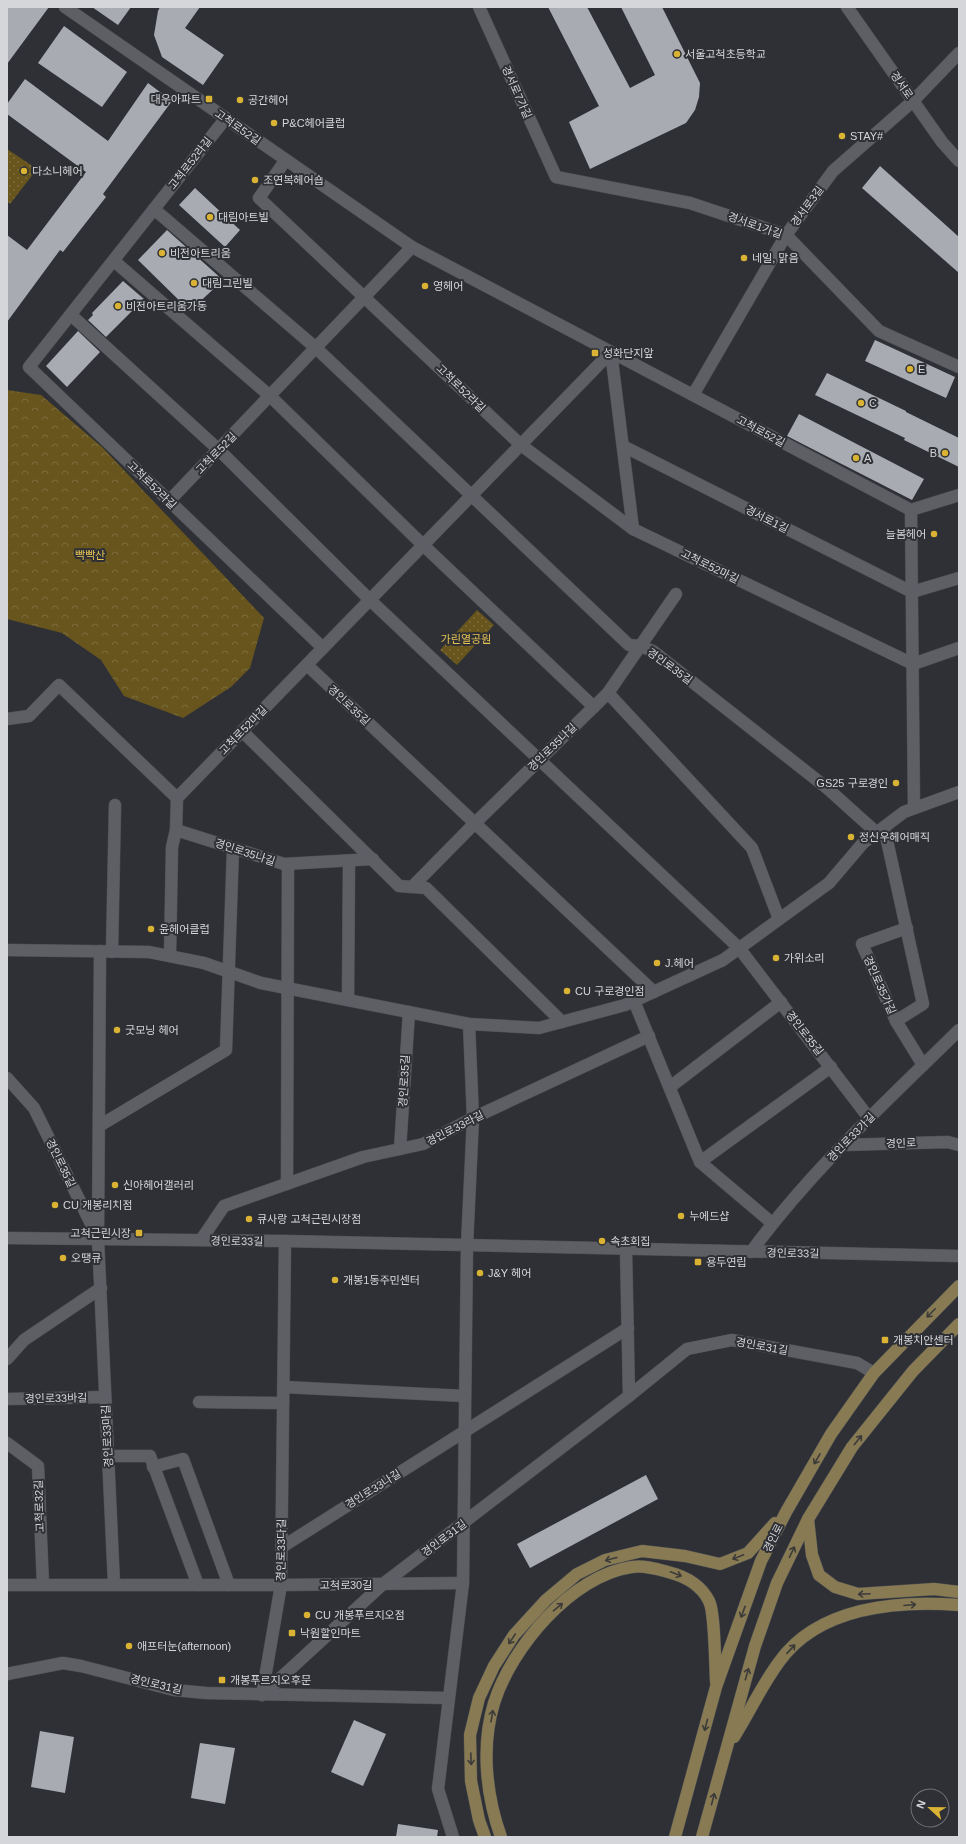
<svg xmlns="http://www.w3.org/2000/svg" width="966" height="1844" font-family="Arial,'Noto Sans KR',sans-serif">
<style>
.grass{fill:url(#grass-dots)}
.forest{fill:url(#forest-crowns)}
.building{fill:#a8abb1}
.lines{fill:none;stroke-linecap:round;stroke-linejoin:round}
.minor-casing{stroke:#4b4d51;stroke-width:13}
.tertiary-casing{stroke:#4b4d51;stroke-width:13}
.secondary-casing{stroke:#4b4d51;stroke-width:13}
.primary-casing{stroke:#4b4d51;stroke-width:13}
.minor{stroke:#5d5f65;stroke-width:12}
.tertiary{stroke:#5d5f65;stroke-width:12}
.secondary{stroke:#5d5f65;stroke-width:12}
.primary{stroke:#887b53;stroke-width:12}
.oneway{stroke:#3c3b3a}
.poi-dot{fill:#dab334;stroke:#2e3035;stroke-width:1.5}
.labels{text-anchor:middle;stroke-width:4;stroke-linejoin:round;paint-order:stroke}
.poi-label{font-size:11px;fill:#d4d6d9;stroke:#2e3035;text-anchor:start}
.street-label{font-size:11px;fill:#d4d6d9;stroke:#2e3035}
.park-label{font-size:11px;fill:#e5c255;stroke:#2e3035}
</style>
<defs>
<pattern id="grass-dots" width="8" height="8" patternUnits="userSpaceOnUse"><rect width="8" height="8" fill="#67551d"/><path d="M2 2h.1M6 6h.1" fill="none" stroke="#7c6d3d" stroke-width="1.8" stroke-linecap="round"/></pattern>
<pattern id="forest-crowns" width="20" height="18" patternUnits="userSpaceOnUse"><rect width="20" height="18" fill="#67551d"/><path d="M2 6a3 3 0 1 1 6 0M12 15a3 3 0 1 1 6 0" fill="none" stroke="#7c6d3d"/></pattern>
</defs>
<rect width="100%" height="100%" fill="#2e3035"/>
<!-- grass -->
<g class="grass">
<path d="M7,149L37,169L10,204L7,201Z"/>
<path d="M477,610L494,625L457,665L440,650Z"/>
</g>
<!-- forest -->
<path class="forest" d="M7,390L41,395L102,447L264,618L250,668L231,687L183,718L124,696L101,660L62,633L7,619Z"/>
<!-- building -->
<g class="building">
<path d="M7,7H49L7,64Z"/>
<path d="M92,7H131L118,25Z"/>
<path d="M160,7H200L185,28L224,55L203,85L162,57L154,35L158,11Z"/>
<path d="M548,7H587L630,88L655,75L621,7H662L700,83L699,97L695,110L686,123L590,169L569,122L599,106Z"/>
<path d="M64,26L127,72L102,107L38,63Z"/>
<path d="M25,79L108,141L148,83L172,101L103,194L106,197L63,252L60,250L7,322V235L27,250L86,172L7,114V104Z"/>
<path d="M880,166L959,237V273L862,188Z"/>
<path d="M195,188L240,230L225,247L179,205Z"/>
<path d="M167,230L223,280L190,311L138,260Z"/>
<path d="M123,281L144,299L106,337L88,320L93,315L92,313Z"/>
<path d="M78,331L100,352L67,387L46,366Z"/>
<path d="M875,340L955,377L946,398L865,361Z"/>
<path d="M827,373L906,411V412L959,438V467L904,440L905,438L815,395Z"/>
<path d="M799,414L924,479L912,500L787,436Z"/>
<path d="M646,1475L658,1499L530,1568L517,1544Z"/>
<path d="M354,1720L386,1734L363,1786L331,1772Z"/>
<path d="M40,1731L74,1737L65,1793L31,1787Z"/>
<path d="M200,1743L235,1748L225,1804L191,1798Z"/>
<path d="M398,1824L438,1830L437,1837H396Z"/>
</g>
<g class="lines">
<defs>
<g id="minor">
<path d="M65,7L412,247L911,510"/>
<path d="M479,7L556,177L690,203L786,235L879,331L959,367"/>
<path d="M226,118L29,367L323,648"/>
<path d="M285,161L259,198L521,445L633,529L913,664L959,648"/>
<path d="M154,209L316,348L629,645L640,646L653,651L827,788L877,833"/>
<path d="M114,261L270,396L423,545L594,707"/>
<path d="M71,315L219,450L370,600L739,948L869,1118"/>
<path d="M611,352L633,529"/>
<path d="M693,395L786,235L833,171L913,101L959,53"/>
<path d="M623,446L912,592L959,578"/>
<path d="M169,501L412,247"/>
<path d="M911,510L914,808"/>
<path d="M911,510L959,495"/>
<path d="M307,665L654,992"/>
<path d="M608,693L752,848L779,919"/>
<path d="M7,719L29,716L59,685L177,798L611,352"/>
<path d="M242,731L399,886L426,888L562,1022"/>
<path d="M177,798L176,830L284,864L373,859"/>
<path d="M884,827L923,1004L896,1021"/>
<path d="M412,887L475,823L608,693L676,594"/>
<path d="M907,928L862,944L896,1021L923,1065"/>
<path d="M7,950L149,952L204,963L261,983L469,1024L539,1028L625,1005L723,960L829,883L863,843L904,812L959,792"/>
<path d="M100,951L98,1239L114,1584"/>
<path d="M112,952L115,805"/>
<path d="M170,956L172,847L176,830"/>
<path d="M348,1000L349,861"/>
<path d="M634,1001L700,1162L772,1223"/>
<path d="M7,1078L34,1108L97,1236"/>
<path d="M670,1087L781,1002"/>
<path d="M99,1126L226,1050L233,848"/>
<path d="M843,1145L948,1142L959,1145"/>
<path d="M400,1149L409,1012"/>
<path d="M700,1162L831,1067"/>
<path d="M287,1184L288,864"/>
<path d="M201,1240L224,1206L363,1157L423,1144L473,1118L649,1036"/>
<path d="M626,1249L629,1396"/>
<path d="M751,1252C811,1170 887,1101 959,1030"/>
<path d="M7,1359L24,1340L101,1288"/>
<path d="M284,1387L465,1396"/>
<path d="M7,1399L105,1397"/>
<path d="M199,1402L283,1403"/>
<path d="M7,1443L38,1466L43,1585"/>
<path d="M108,1456H150L198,1585"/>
<path d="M153,1467L183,1459L229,1585"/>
<path d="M282,1547L628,1328"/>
<path d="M7,1585H281L463,1583"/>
<path d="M7,1674L63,1663L81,1666L174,1690L206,1693L448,1698"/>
<path d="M262,1695L383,1584L629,1396L687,1349L732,1340L857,1363L874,1373"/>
<path d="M262,1695L281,1585L285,1241"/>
<path d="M453,1837L438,1789L463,1583L467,1245L473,1118L469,1024"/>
</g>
<path id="tertiary" d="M7,1238L285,1241L959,1256"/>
<path id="secondary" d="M847,7L942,142L959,161"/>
<g id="primary">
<path d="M808,1519L812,1555L819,1575L835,1587L858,1594L934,1589L959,1592"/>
<path d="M734,1737C749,1713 762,1685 779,1662C818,1607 897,1600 959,1605"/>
<path d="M485,1837L479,1820L471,1781L470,1735L479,1698L494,1666L514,1635L546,1600L577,1574L605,1560L642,1551L685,1556L720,1564L748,1553L775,1523"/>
<path d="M501,1837C486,1795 481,1746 494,1703C511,1648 572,1575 632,1567C644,1565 657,1569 668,1572C684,1576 701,1585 709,1601C715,1613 715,1665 716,1682"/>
<path d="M675,1837L716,1687L761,1561L786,1512L831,1434L874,1373L959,1286"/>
<path d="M702,1837L755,1646L777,1583L808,1519L852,1447L913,1371L959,1324"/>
</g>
</defs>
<!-- minor casing -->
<use href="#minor" class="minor-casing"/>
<!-- tertiary casing -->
<use href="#tertiary" class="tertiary-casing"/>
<!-- secondary casing -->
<use href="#secondary" class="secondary-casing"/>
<!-- primary casing -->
<use href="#primary" class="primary-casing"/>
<!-- minor -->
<use href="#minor" class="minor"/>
<!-- tertiary -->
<use href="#tertiary" class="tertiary"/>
<!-- secondary -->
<use href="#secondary" class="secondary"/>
<!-- primary -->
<use href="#primary" class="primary"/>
</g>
<!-- one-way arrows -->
<defs><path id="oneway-shaft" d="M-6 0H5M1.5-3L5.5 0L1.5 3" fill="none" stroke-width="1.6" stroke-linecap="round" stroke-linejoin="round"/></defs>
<g class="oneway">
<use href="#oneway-shaft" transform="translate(931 1313) rotate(135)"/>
<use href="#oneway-shaft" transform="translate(858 1440) rotate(-51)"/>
<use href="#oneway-shaft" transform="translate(817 1459) rotate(120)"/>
<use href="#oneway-shaft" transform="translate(792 1552) rotate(-64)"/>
<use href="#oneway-shaft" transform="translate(738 1557) rotate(158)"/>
<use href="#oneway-shaft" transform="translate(611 1559) rotate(165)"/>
<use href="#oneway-shaft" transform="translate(676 1574) rotate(21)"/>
<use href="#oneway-shaft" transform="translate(864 1594) rotate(177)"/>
<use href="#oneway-shaft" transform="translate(910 1605) rotate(-5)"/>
<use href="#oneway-shaft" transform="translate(558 1607) rotate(-40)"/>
<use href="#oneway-shaft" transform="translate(743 1612) rotate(110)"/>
<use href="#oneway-shaft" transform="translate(512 1639) rotate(124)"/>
<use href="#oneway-shaft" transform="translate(791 1649) rotate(-47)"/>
<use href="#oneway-shaft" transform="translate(747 1674) rotate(-74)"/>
<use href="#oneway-shaft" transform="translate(492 1716) rotate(-80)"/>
<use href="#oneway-shaft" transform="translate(706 1725) rotate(105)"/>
<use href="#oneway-shaft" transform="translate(471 1759) rotate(88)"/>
<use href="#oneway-shaft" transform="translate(713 1799) rotate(-75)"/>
</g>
<!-- markers -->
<g class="poi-dot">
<circle cx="677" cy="54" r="4"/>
<rect x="205" y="95" width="8" height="8" rx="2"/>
<circle cx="240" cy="100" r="4"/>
<circle cx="274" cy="123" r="4"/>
<circle cx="842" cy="136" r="4"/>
<circle cx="24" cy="171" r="4"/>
<circle cx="255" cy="180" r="4"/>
<circle cx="210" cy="217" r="4"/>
<circle cx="162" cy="253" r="4"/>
<circle cx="744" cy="258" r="4"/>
<circle cx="194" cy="283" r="4"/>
<circle cx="425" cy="286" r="4"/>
<circle cx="118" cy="306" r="4"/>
<rect x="591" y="349" width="8" height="8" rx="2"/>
<circle cx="910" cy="369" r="4"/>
<circle cx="861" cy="403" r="4"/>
<circle cx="945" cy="453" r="4"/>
<circle cx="856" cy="458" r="4"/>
<circle cx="934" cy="534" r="4"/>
<circle cx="896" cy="783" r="4"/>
<circle cx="851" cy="837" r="4"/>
<circle cx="151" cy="929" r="4"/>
<circle cx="776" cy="958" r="4"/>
<circle cx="657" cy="963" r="4"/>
<circle cx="567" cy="991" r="4"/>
<circle cx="117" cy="1030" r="4"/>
<circle cx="115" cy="1185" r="4"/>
<circle cx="55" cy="1205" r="4"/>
<circle cx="681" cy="1216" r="4"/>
<circle cx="249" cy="1219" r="4"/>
<rect x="135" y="1229" width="8" height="8" rx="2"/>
<circle cx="602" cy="1241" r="4"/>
<circle cx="63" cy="1258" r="4"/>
<rect x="694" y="1258" width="8" height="8" rx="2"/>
<circle cx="480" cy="1273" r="4"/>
<circle cx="335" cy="1280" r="4"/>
<rect x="881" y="1336" width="8" height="8" rx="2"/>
<circle cx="307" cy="1615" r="4"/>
<rect x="288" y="1629" width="8" height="8" rx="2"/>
<circle cx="129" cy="1646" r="4"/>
<rect x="218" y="1676" width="8" height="8" rx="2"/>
</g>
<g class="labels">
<!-- poi labels -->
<g class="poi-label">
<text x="685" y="58">서울고척초등학교</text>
<text x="201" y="103" text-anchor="end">대우아파트</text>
<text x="248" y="104">공간헤어</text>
<text x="282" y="127">P&amp;C헤어클럽</text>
<text x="850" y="140">STAY#</text>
<text x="32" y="175">다소니헤어</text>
<text x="263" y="184">조연복헤어숍</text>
<text x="218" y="221">대림아트빌</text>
<text x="170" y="257">비전아트리움</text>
<text x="752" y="262">네일, 맑음</text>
<text x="202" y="287">대림그린빌</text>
<text x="433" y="290">영헤어</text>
<text x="126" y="310">비전아트리움가동</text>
<text x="603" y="357">성화단지앞</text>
<text x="918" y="373">E</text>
<text x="869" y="407">C</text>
<text x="937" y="457" text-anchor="end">B</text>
<text x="864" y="462">A</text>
<text x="926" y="538" text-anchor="end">늘봄헤어</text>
<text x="888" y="787" text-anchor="end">GS25 구로경인</text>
<text x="859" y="841">정신우헤어매직</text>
<text x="159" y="933">윤헤어클럽</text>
<text x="784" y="962">가위소리</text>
<text x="665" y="967">J.헤어</text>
<text x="575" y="995">CU 구로경인점</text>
<text x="125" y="1034">굿모닝 헤어</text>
<text x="123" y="1189">신아헤어갤러리</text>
<text x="63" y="1209">CU 개봉리치점</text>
<text x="689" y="1220">누에드샵</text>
<text x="257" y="1223">큐사랑 고척근린시장점</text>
<text x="131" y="1237" text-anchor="end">고척근린시장</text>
<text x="610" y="1245">속초회집</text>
<text x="71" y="1262">오땡큐</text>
<text x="706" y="1266">용두연립</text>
<text x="488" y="1277">J&amp;Y 헤어</text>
<text x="343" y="1284">개봉1동주민센터</text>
<text x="893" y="1344">개봉치안센터</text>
<text x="315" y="1619">CU 개봉푸르지오점</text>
<text x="300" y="1637">낙원할인마트</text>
<text x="137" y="1650">애프터눈(afternoon)</text>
<text x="230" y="1684">개봉푸르지오후문</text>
</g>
<!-- street labels -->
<g class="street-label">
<text transform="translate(902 85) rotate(55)" y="4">경서로</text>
<text transform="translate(517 92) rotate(66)" y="4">경서로7가길</text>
<text transform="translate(238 127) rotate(35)" y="4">고척로52길</text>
<text transform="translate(190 163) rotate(-52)" y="4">고척로52라길</text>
<text transform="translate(807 206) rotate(-54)" y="4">경서로3길</text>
<text transform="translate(755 225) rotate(19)" y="4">경서로1가길</text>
<text transform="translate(461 388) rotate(44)" y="4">고척로52라길</text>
<text transform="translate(761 431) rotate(28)" y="4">고척로52길</text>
<text transform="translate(216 453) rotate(-46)" y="4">고척로52길</text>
<text transform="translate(152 485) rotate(44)" y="4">고척로52라길</text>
<text transform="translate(767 519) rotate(27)" y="4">경서로1길</text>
<text transform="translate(710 566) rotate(26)" y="4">고척로52마길</text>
<text transform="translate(670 666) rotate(36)" y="4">경인로35길</text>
<text transform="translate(349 705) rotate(43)" y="4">경인로35길</text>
<text transform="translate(243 730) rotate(-46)" y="4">고척로52마길</text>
<text transform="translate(552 747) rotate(-44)" y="4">경인로35나길</text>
<text transform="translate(245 852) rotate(18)" y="4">경인로35나길</text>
<text transform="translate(880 985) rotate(66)" y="4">경인로35가길</text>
<text transform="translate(805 1033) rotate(52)" y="4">경인로35길</text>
<text transform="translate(404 1081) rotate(-87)" y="4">경인로35길</text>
<text transform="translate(455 1128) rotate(-27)" y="4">경인로33라길</text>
<text transform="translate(851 1137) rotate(-46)" y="4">경인로33가길</text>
<text transform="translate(901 1143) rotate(-2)" y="4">경인로</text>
<text transform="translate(61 1163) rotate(64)" y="4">경인로35길</text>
<text transform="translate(237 1241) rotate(1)" y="4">경인로33길</text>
<text transform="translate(793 1253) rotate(1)" y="4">경인로33길</text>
<text transform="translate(762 1346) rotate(10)" y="4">경인로31길</text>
<text transform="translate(56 1398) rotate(-1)" y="4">경인로33바길</text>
<text transform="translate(107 1436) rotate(-93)" y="4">경인로33마길</text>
<text transform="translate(373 1489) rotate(-32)" y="4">경인로33나길</text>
<text transform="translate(39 1506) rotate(-92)" y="4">고척로32길</text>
<text transform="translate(444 1538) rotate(-37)" y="4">경인로31길</text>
<text transform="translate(773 1538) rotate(-63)" y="4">경인로</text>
<text transform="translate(281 1550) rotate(-89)" y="4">경인로33다길</text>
<text x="346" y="1589">고척로30길</text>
<text transform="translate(156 1684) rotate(13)" y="4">경인로31길</text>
</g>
<!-- park labels -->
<g class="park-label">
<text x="90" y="559">빡빡산</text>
<text x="466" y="643">가린열공원</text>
</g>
</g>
<!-- border -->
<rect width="966" height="1844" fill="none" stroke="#d4d6d9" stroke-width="16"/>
<!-- north arrow -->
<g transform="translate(930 1808) rotate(292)"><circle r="19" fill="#2e3035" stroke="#707277"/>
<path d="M0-3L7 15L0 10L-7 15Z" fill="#dab334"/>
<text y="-6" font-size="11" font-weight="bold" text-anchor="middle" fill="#d4d6d9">N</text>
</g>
</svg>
